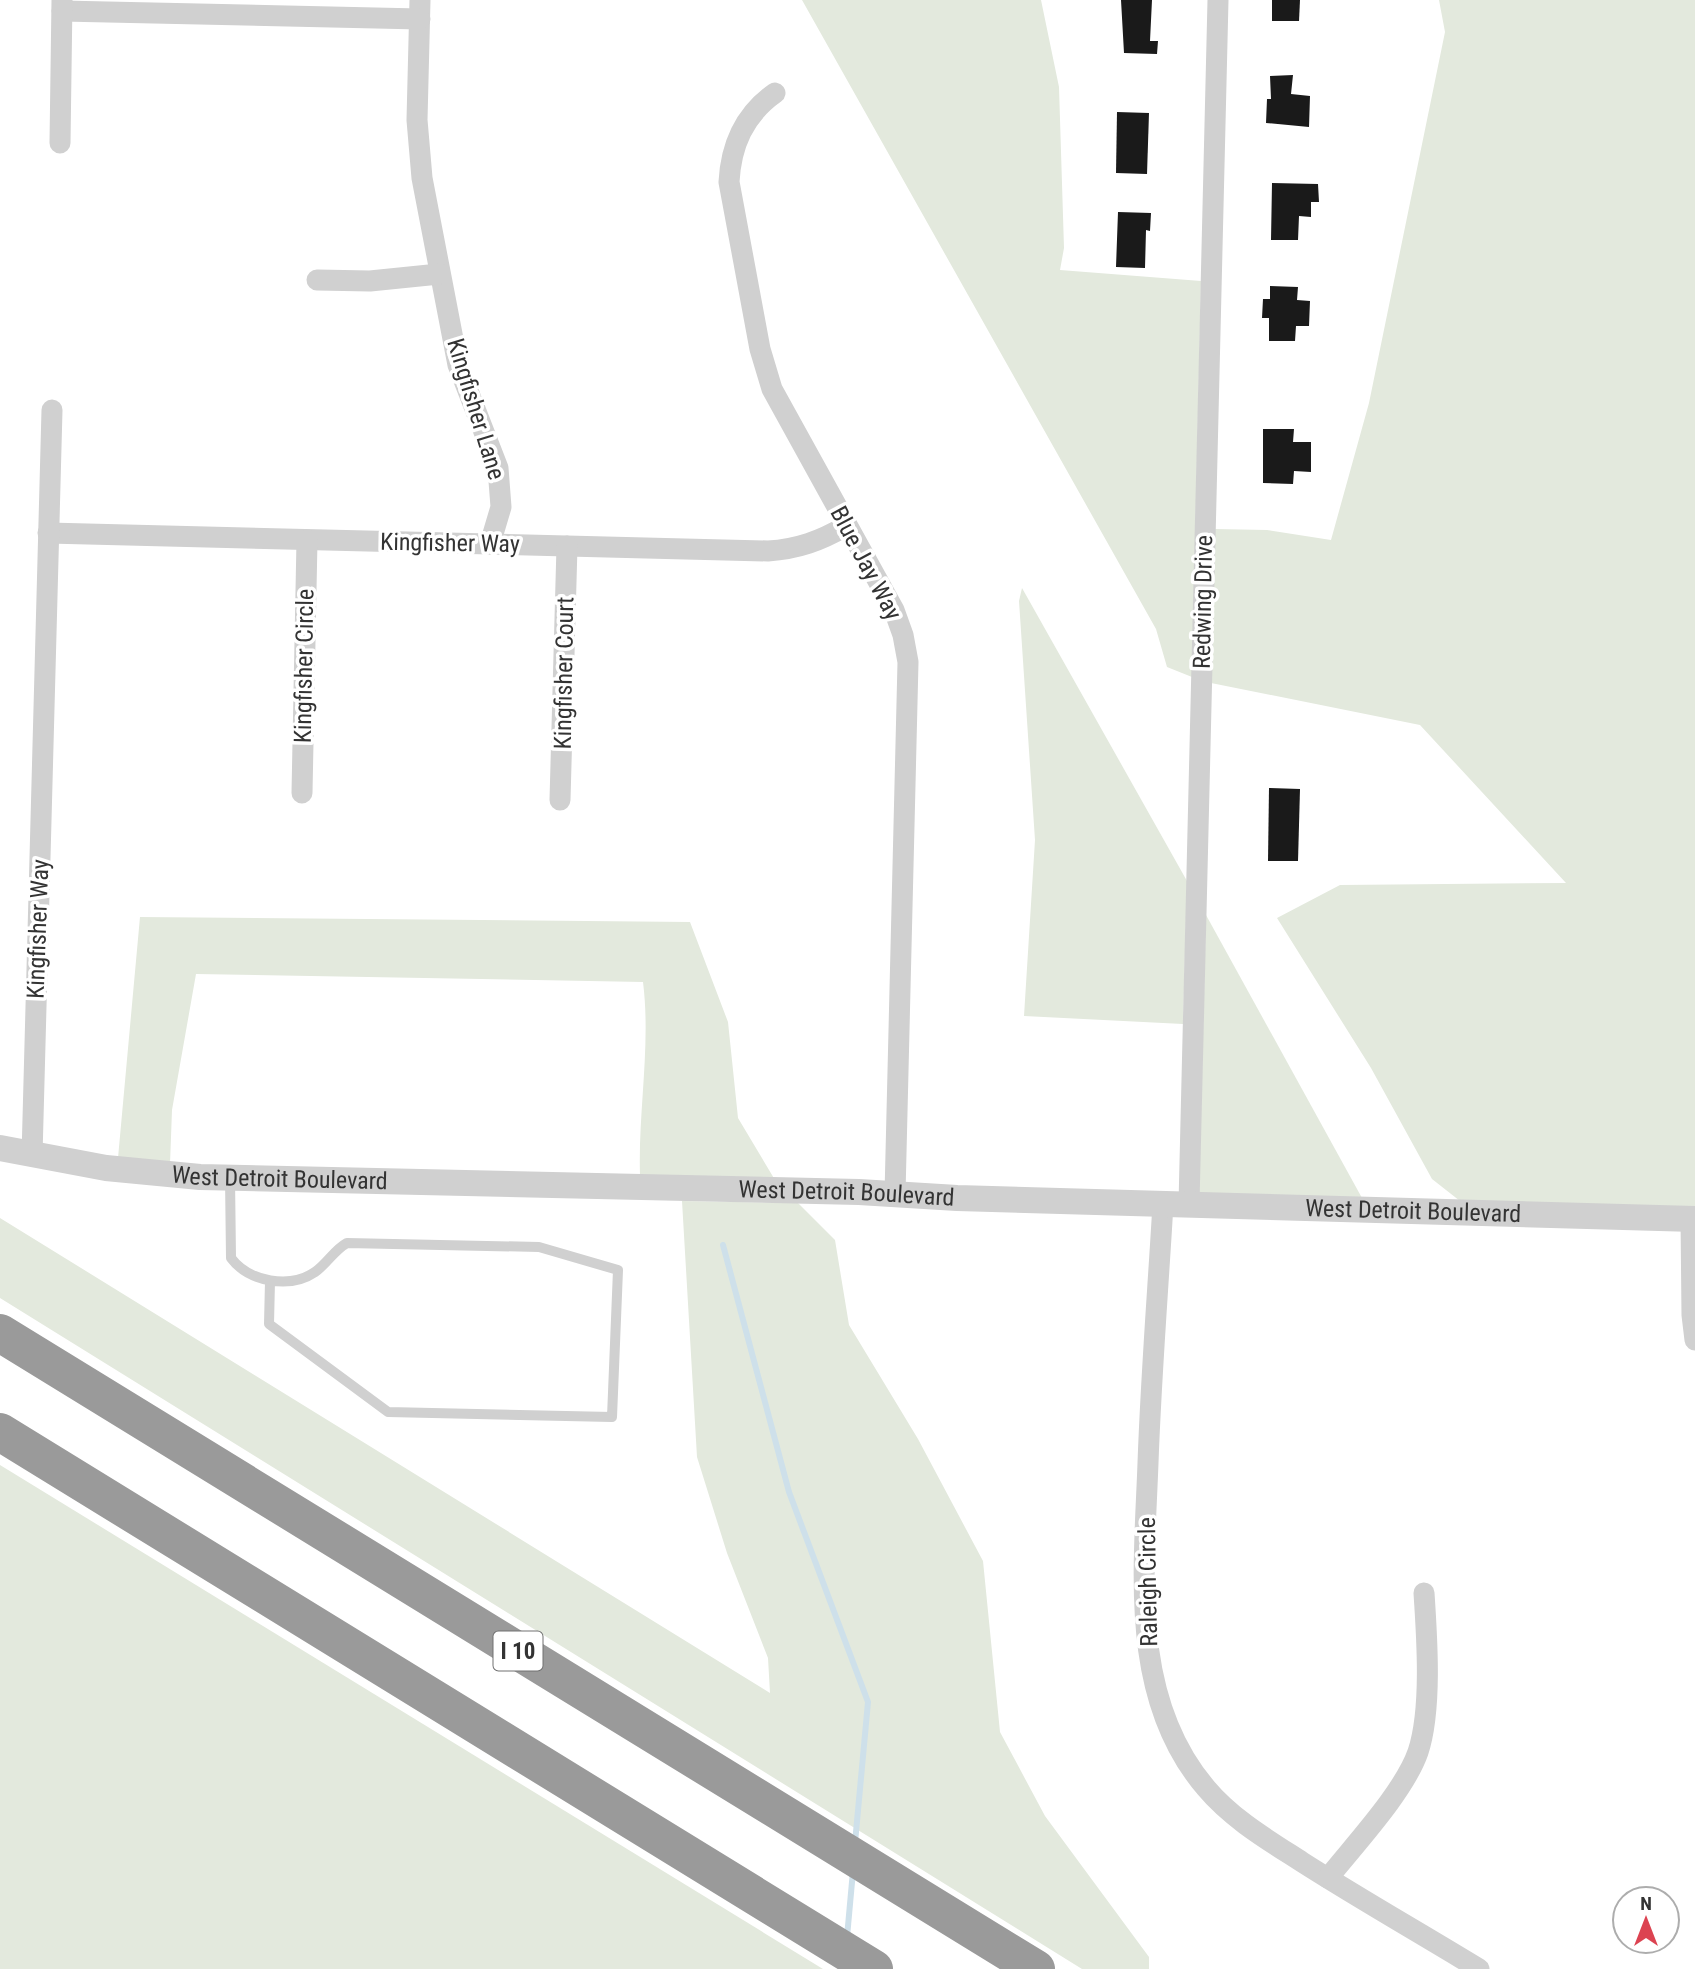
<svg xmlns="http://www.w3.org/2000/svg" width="1695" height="1969" font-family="'Roboto Condensed',sans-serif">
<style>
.green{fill:#e3e9dd}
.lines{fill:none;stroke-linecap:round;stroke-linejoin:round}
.stream{stroke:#cee0ea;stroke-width:6}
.building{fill:#1a1a1a}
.service{stroke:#d0d0d0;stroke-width:10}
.minor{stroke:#d0d0d0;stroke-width:21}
.tertiary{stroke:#d0d0d0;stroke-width:26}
.motorway{stroke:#9a9a9a;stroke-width:38}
.labels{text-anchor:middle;stroke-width:7;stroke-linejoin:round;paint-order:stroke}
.shield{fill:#fff;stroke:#707070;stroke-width:2}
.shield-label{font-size:23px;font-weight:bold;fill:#333}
.street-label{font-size:24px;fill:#333;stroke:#fff}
</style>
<rect width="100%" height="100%" fill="#fff"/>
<!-- green -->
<g class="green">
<path d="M802,0H1041L1059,87L1064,248L1060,270L1201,281L1192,677L1167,667L1156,629Z"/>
<path d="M1439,0H1695V1207L1460,1201L1432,1179L1371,1068L1277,918L1340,885L1566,883L1420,725L1211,683L1215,529L1267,530L1331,540L1369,403L1445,32Z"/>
<path d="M1022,588L1187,881L1183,1024L1024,1016L1035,840L1019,601Z"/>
<path d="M1206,915L1362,1198L1199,1193Z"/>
<path d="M140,917L690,922L728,1022L738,1118L775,1180L640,1175C638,1111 651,1046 643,982L196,974L172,1110L170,1164L118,1158Z"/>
<path d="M682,1201L798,1203L835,1240L849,1325L918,1439L983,1561L1000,1732L1045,1816L1149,1957V1969H1082L0,1298V1218L770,1693L768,1658L727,1553L697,1457Z"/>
<path d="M0,1465L823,1969H0Z"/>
</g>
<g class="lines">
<!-- stream -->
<g class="stream">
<path d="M723,1245L789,1492L868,1702L855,1843"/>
<path d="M847,1937L853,1871"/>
</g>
</g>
<!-- building -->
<g class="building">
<path d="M1121,0H1152L1150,41H1158L1157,54L1124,53Z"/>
<path d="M1272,0H1300L1299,21H1272Z"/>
<path d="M1293,75L1291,94L1310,96L1309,127L1266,123L1267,99H1271L1270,76Z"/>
<path d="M1117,112L1149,113L1147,174L1116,173Z"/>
<path d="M1272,183L1318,184L1319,202H1311V217L1299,216L1298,240H1271Z"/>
<path d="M1118,212L1151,213L1150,231L1146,230L1145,268L1116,267Z"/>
<path d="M1270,286L1298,287L1297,300L1310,301L1309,326H1296L1295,341H1269V318H1262L1263,299H1270Z"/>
<path d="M1263,429H1294L1293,442H1311V472L1294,471L1293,484L1263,483Z"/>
<path d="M1269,788L1300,789L1298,861H1268Z"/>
</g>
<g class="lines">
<!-- service -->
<path class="service" d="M230,1178L231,1258C249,1282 290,1289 315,1272C327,1264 334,1250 347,1243L539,1247L618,1270L612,1417L388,1412L269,1324L270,1281"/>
<!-- minor -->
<g class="minor">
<path d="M420,0L417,120L422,178L458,365L498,468L501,507L490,544"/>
<path d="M62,11L420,19"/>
<path d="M775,93C744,115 731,145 729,182L760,349L772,389L894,610L903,635L908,662L895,1194"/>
<path d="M60,143L62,0"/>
<path d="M317,280L370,281L439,274"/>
<path d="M48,533L768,551C798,549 820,541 846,526"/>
<path d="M302,793L307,540"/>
<path d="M560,800L567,546"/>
<path d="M32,1156L52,410"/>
<path d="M1163,1204C1158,1290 1151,1376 1148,1463C1144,1572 1129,1698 1206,1788C1232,1819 1268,1840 1302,1862C1360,1899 1420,1933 1479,1969"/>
<path d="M1189,1204L1218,0"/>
<path d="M1691,1218L1692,1315L1695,1340"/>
<path d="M1328,1878C1355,1844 1404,1792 1418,1752C1432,1710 1427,1638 1424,1593"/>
</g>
<!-- tertiary -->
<path class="tertiary" id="s1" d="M0,1148L106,1168L200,1177L859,1192L957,1198L1695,1219"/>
<!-- motorway -->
<g class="motorway">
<path d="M0,1333L1036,1969"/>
<path d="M0,1432L874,1969"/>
</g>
</g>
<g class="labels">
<!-- shield labels -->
<rect class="shield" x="493.5" y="1631.5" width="49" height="39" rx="5"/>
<g class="shield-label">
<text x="518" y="1659">I 10</text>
</g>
<!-- street labels -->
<g class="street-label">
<text transform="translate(476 409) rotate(73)" y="8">Kingfisher Lane</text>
<text transform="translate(450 543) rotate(1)" y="8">Kingfisher Way</text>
<text transform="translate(866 563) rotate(62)" y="8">Blue Jay Way</text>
<text transform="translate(1203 602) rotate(-89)" y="8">Redwing Drive</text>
<text transform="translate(304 666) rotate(-89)" y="8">Kingfisher Circle</text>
<text transform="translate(564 673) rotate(-89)" y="8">Kingfisher Court</text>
<text transform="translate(38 929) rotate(-88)" y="8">Kingfisher Way</text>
<text dy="8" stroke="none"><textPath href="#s1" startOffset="282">West Detroit Boulevard</textPath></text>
<text dy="8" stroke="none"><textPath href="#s1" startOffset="849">West Detroit Boulevard</textPath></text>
<text dy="8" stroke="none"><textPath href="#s1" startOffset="1416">West Detroit Boulevard</textPath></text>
<text transform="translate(1148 1582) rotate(-91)" y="8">Raleigh Circle</text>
</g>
</g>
<!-- north arrow -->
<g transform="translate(1646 1920)"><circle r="33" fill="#ffffff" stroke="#adadad" stroke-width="2"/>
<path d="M0-5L12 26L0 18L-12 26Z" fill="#dc4351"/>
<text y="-10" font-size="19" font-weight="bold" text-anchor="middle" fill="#333333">N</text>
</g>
</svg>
